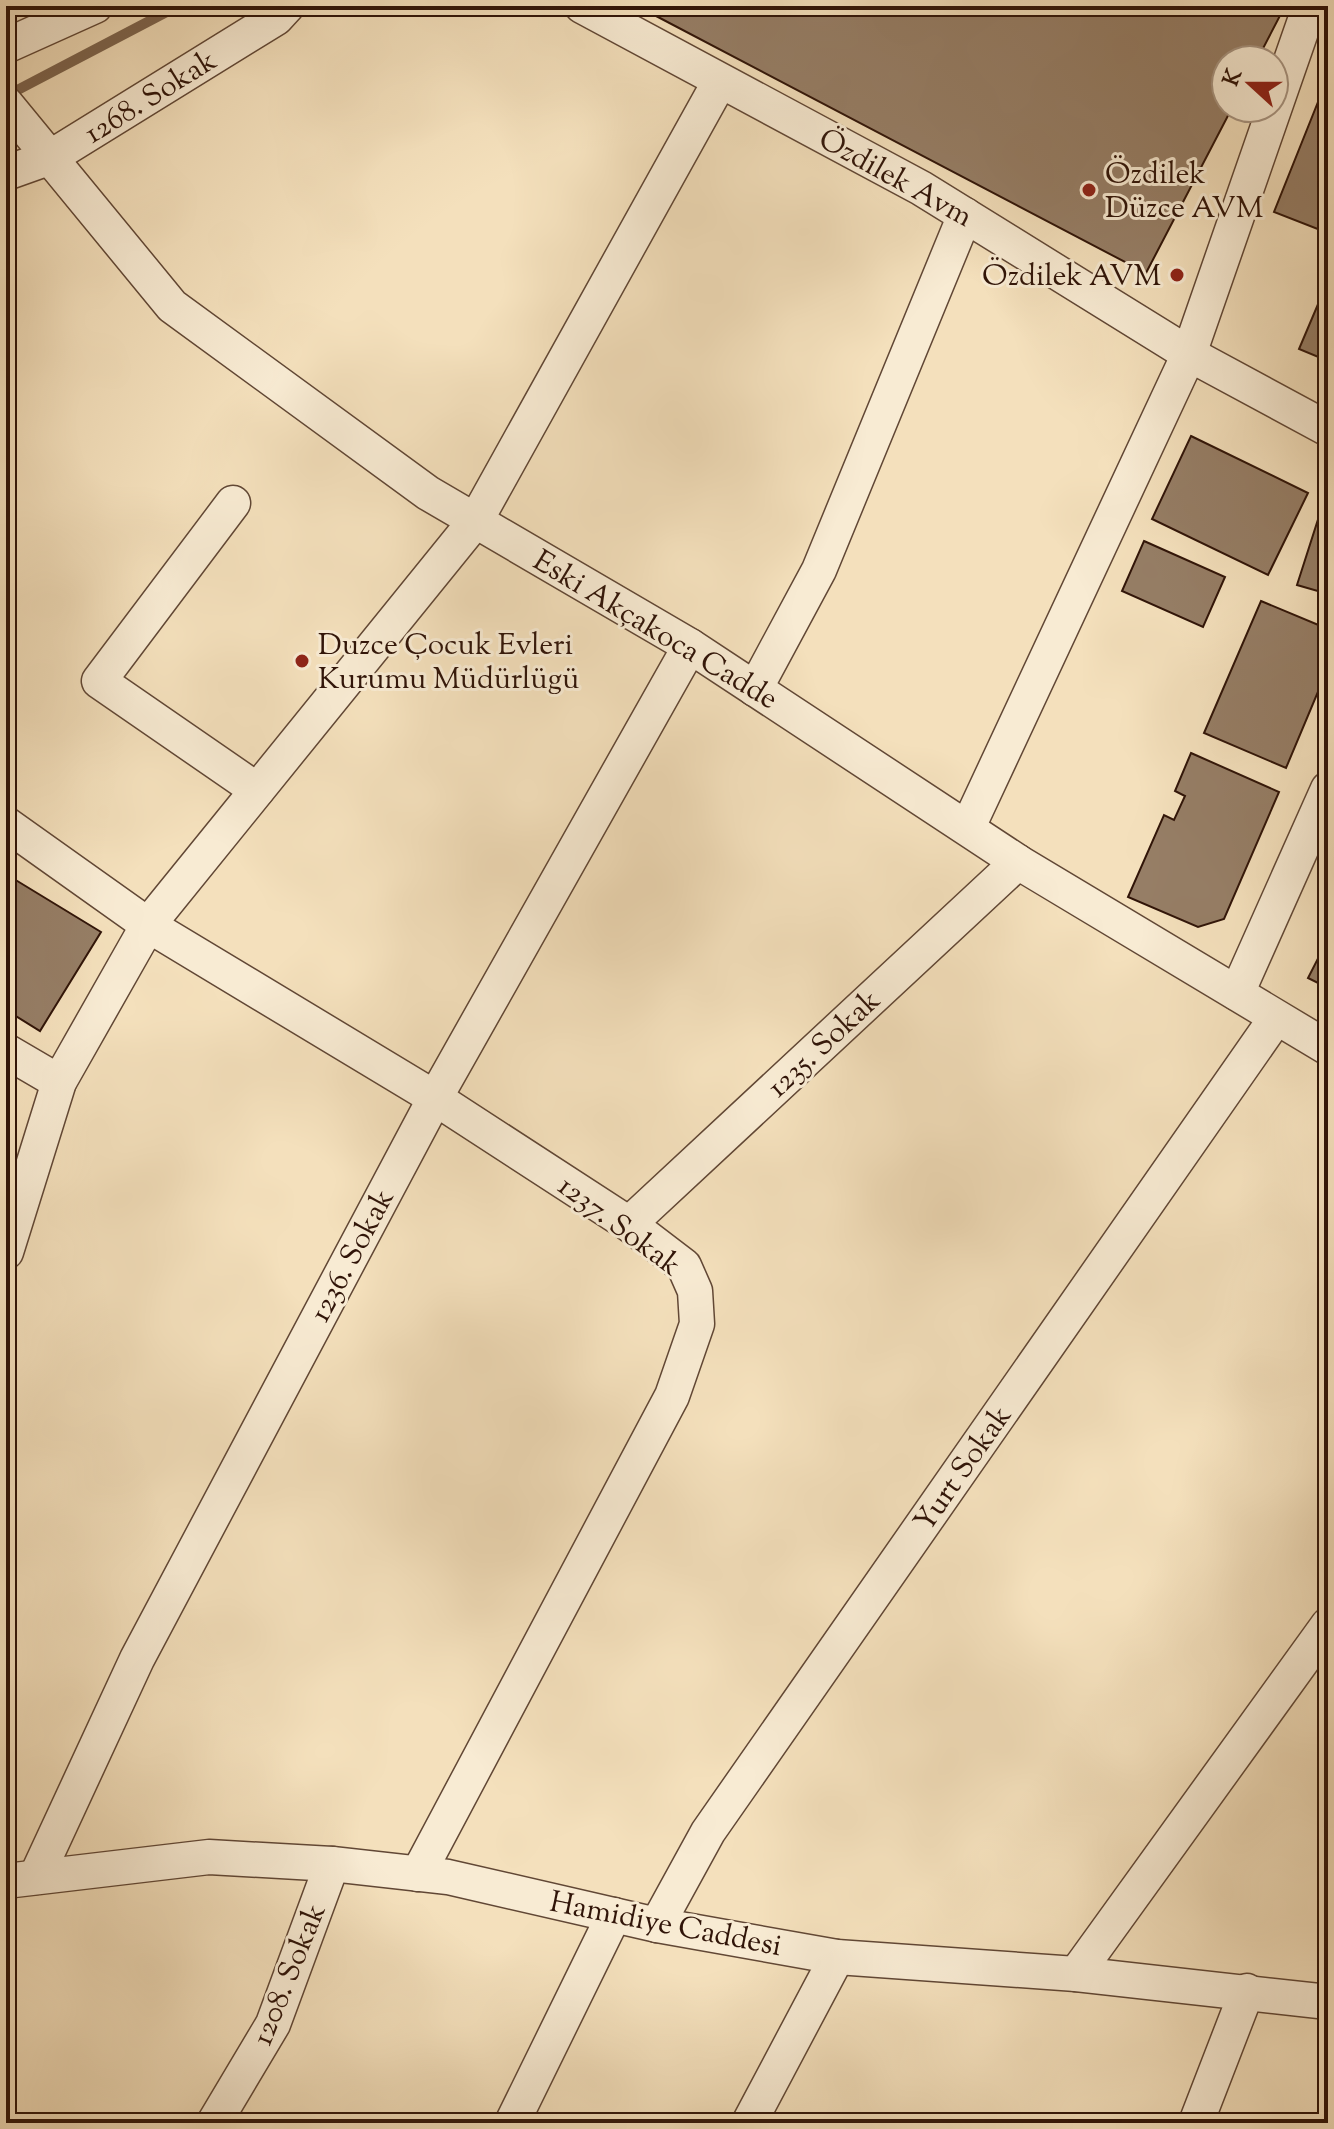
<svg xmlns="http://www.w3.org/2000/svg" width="1334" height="2129" font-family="'Sorts Mill Goudy',serif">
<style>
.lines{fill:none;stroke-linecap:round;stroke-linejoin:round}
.stream{stroke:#7d654f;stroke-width:10}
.building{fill:#967e66;stroke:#301408;stroke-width:2}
.minor-casing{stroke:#614735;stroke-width:37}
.minor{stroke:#f8ebd3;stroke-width:34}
.poi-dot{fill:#8f2418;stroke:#f8ebd3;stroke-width:3}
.labels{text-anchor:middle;stroke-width:6;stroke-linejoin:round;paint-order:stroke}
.street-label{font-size:30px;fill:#301408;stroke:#f8ebd3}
.poi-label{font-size:30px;fill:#301408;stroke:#f8ebd3;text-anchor:start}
</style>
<rect width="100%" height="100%" fill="#f4e0bc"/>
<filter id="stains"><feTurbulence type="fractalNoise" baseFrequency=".0025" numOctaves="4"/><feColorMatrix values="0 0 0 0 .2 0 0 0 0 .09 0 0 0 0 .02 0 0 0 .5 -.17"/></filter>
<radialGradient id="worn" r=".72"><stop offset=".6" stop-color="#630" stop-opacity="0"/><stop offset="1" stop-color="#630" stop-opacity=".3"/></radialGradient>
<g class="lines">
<!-- stream -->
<path class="stream" d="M6,96L178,6"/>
</g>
<!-- building -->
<g class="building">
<path d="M637,6H1285L1257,60H1226V108H1232L1146,273Z"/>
<path d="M1328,77V233L1274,212Z"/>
<path d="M1327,283H1328V361L1299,349Z"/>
<path d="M1191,436L1308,493L1268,575L1152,519Z"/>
<path d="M1322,507L1328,509V594L1297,585Z"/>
<path d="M1144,541L1225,577L1203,627L1122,591Z"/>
<path d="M1261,601L1328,629V668L1286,768L1204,733Z"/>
<path d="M1191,753L1279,792L1224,919L1198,927L1128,897L1164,815L1174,820L1185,796L1175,791Z"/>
<path d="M14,879L101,932L40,1031L6,1010V892Z"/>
<path d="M1328,939V988L1308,978Z"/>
</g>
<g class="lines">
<defs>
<g id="minor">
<path d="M582,6L921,188L1189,354L1328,429"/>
<path d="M6,46L95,6"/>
<path d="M6,104L172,306L428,493L690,646L1018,862L1328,1048"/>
<path d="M6,173L51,157L276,18L287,6"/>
<path d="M233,503L99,681L257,790"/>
<path d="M755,689L819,570L965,215"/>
<path d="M6,824L148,925L435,1098L629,1224L684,1266L695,1291L697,1324L672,1396L418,1874"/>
<path d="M968,827L1189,354L1310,6"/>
<path d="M1237,993L1328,789"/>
<path d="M6,1051L59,1082"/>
<path d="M629,1224L1018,862"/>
<path d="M6,1252L59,1082L148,925L476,520L720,81"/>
<path d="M36,1877L137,1659L435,1098L690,646"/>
<path d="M6,1881L209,1857L332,1864L448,1877L657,1925L837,1957L1076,1974L1328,2002"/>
<path d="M657,1925L708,1832L1276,1018"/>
<path d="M1076,1974L1328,1625"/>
<path d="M214,2123L273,2024L332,1864"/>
<path d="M512,2123L614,1915"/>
<path d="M749,2123L837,1957"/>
<path d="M1196,2123L1247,1991"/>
</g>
</defs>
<!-- minor casing -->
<use href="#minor" class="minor-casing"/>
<!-- minor -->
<use href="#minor" class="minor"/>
</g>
<!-- markers -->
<g class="poi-dot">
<circle cx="1089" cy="190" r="8"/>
<circle cx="1177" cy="275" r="8"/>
<circle cx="302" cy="661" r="8"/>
</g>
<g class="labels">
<!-- street labels -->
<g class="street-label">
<text transform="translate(150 96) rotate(-32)" y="10">1268. Sokak</text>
<text transform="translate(896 177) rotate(29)" y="10">Özdilek Avm</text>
<text transform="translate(656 629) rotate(31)" y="10">Eski Akçakoca Cadde</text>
<text transform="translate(823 1043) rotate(-43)" y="10">1235. Sokak</text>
<text transform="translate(620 1225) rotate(37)" y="10">1237. Sokak</text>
<text transform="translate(351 1255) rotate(-62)" y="10">1236. Sokak</text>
<text transform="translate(962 1468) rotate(-55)" y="10">Yurt Sokak</text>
<text transform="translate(666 1923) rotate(11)" y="10">Hamidiye Caddesi</text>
<text transform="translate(288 1974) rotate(-68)" y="10">1208. Sokak</text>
</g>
<!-- poi labels -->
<g class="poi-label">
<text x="1105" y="183">Özdilek<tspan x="1105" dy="34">Düzce AVM</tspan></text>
<text x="1161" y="285" text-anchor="end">Özdilek AVM</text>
<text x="318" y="654">Duzce Çocuk Evleri<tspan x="318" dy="34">Kurumu Müdürlügü</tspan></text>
</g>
</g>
<!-- margin -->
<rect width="1334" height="2129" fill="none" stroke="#f4e0bc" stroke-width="32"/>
<rect x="8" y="8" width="1318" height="2113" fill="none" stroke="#301408" stroke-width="4"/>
<rect x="16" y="16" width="1302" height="2097" fill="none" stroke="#301408" stroke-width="2"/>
<!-- north arrow -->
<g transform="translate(1250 84) rotate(291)"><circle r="38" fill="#f8ebd3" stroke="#a89582" stroke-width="2"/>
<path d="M0-6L14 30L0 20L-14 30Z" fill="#8f2418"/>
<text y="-12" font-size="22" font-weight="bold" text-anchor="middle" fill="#301408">K</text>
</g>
<rect width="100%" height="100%" filter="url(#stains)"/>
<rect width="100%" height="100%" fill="url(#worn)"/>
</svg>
